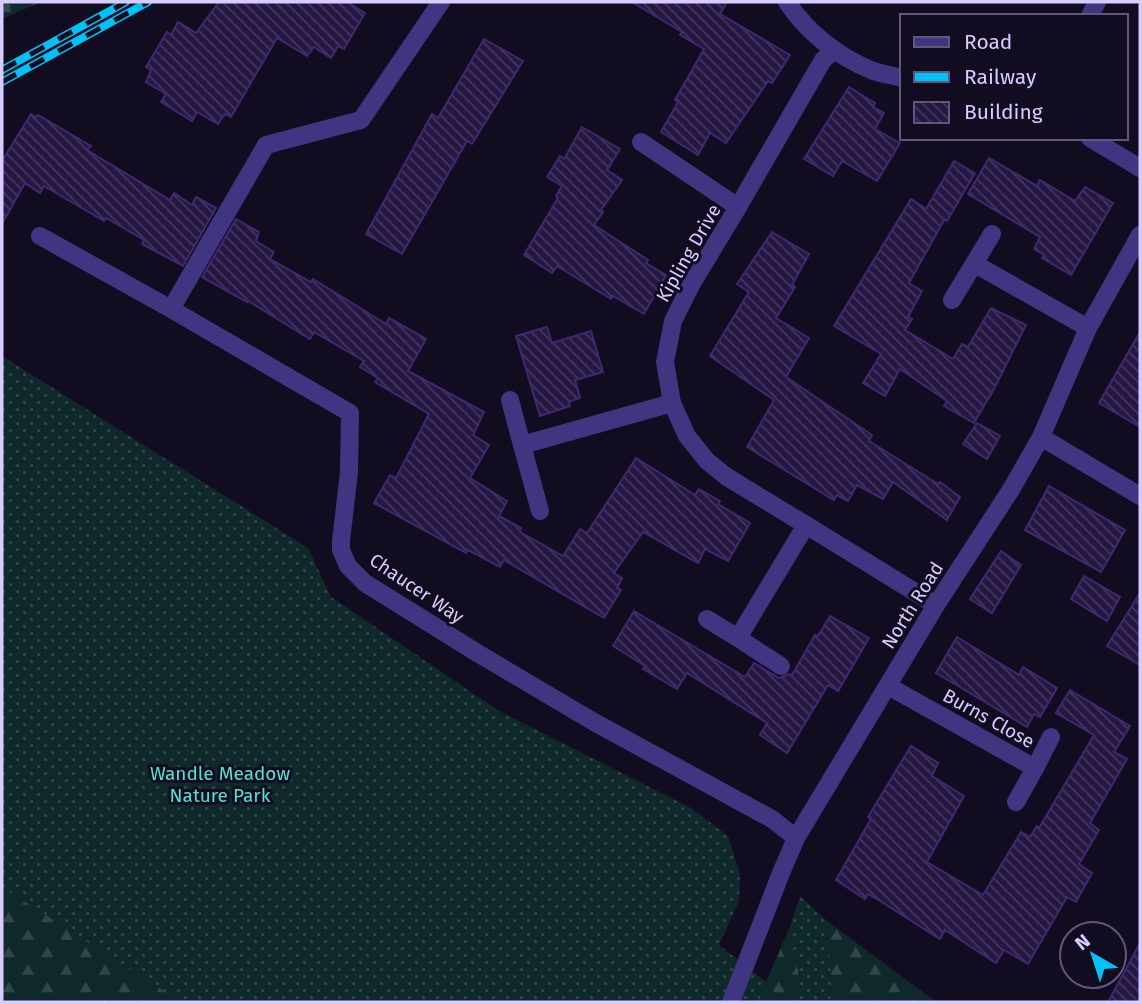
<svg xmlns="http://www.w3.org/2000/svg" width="1142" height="1004" font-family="'Fira Sans',sans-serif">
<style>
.grass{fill:url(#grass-dots)}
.forest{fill:url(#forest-firs)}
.cemetery{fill:url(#cemetery-stones)}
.building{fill:url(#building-back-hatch);stroke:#3e296e;stroke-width:2}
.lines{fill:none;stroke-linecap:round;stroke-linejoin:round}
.minor{stroke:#403581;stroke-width:18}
.rail-casing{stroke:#00c2f6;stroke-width:8}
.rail{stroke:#120c20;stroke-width:5;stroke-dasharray:16;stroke-linecap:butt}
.labels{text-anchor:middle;stroke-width:6;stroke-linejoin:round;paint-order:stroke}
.street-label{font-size:19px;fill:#d7cbff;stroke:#120c20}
.park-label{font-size:19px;fill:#54e2cf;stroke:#120c20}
</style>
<defs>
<pattern id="grass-dots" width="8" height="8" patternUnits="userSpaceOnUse" patternTransform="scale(1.75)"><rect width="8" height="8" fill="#0f282a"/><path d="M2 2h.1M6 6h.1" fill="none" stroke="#31464a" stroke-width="1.8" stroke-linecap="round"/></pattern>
<pattern id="forest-firs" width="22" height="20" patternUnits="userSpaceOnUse" patternTransform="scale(1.75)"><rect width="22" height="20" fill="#0f282a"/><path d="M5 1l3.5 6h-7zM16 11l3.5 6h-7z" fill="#31464a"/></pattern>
<pattern id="cemetery-stones" width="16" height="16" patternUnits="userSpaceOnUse" patternTransform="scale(1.75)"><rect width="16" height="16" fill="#0f282a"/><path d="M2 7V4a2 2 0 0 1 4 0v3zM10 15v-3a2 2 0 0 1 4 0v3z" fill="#31464a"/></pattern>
<pattern id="building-back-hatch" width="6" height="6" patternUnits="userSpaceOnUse" patternTransform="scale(1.75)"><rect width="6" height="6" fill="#251742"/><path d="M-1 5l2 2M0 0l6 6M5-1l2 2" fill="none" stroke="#44375e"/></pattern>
</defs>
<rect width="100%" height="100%" fill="#120c20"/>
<!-- grass -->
<path class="grass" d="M2,356L308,548L331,597L499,711L691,808L728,836L740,874L739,901L719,945L766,982L789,929L800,896L827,921L936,1002H2Z"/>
<!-- forest -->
<g class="forest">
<path d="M2,887L181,1002H2Z"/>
<path d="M827,921L936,1002H830L831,980Z"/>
<path d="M789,929L798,971V1002H758Z"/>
</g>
<!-- cemetery -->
<path class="cemetery" d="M2,2H41L2,19Z"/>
<!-- building -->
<g class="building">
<path d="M219,2H347L365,13L344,49L338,46L331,58L314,47L307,56L277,38L231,117L225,114L218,124L197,112L192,121L161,102L166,94L146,82L151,70L146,67L167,32L171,35L178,22L196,33Z"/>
<path d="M632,2H727L720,14L790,55L772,83L768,81L726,143L710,133L698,155L661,132L678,102L675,100L704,49L680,35L682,32Z"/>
<path d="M484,39L523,61L472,144L467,141L402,254L366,234L432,114L438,118Z"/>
<path d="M849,87L875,103L873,107L884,113L875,129L900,143L877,181L842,161L833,176L804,159Z"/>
<path d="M31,114L36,117L38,115L91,146L87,150L170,200L174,193L192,205L196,197L216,208L183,266L142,244L144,240L106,218L104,221L44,186L40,193L25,183L2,224V161Z"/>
<path d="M582,127L620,149L607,170L622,180L601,210L603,212L594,225L648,260L646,263L666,275L644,314L613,296L611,299L557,266L552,273L524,255L558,198L556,196L562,186L547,177L560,156L564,159Z"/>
<path d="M989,158L1037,186L1040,180L1075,201L1085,187L1113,203L1071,275L1042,258L1044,255L1034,249L1040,237L968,194Z"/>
<path d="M954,161L975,173L947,221L941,218L944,220L909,283L922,291L908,317L912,319L905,330L953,359L962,344L968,347L991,308L1026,325L994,389L974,423L944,406L947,401L900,369L885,396L863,383L881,354L834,326L911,199L926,209Z"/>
<path d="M236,219L259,232L256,241L274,252L270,259L311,282L313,279L386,324L389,318L426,339L408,371L484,412L473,435L489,445L470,478L507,501L499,516L521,528L520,532L563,556L580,529L587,533L636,458L695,495L699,489L720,501L718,504L750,523L728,561L705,549L698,563L643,532L614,573L622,578L617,588L621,590L604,618L504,560L500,567L468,550L466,553L374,503L390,475L396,478L429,414L375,382L378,378L360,367L364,361L314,332L310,339L248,301L247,302L202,277Z"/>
<path d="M772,232L809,254L792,285L795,287L776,318L809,338L786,377L872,435L869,441L938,484L940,482L960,497L947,520L893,482L883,499L857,485L848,501L837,495L834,500L747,447L774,400L710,356L749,292L737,284Z"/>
<path d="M547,327L552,343L591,331L603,372L575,380L580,398L569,402L570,406L540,416L516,336Z"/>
<path d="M1140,332V427L1099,403Z"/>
<path d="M977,423L1000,436L987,459L963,444Z"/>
<path d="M1049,486L1125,530L1101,572L1025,530Z"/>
<path d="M1001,551L1021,565L992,613L970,599Z"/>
<path d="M1084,576L1120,597L1107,621L1071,599Z"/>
<path d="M1140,593V665L1107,646Z"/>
<path d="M634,611L745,677L754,663L779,678L789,674L792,675L815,635L818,636L830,616L869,638L838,691L828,685L787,753L760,735L767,723L687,673L677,689L643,669L645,666L613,646Z"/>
<path d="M957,637L1019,675L1023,667L1057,688L1040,717L1034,714L1027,727L936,673Z"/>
<path d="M1070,690L1130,726L1114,752L1127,759L1090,823L1099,830L1079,864L1092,873L1076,902L1067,897L1028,964L1004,950L996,963L945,930L940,939L880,901L868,894L865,899L836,880L871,819L868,817L911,746L938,763L932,776L964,796L927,862L983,895L1021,832L1030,837L1037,826L1039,828L1094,735L1056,713Z"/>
<path d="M1140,943V1002H1108Z"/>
</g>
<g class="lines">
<!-- minor -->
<g class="minor">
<path d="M787,2C807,32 837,56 871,70C880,74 892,75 902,78"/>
<path d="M1090,16L1097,2"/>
<path d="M1090,138L1140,168"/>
<path d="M641,142L738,207"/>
<path d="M40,236L171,309L350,413L349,472L341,541V550L348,566L365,583L479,654L594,722L772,819L796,838"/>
<path d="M975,264L1088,328"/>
<path d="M952,300L992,234"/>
<path d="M171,309L266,145L361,120L441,2"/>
<path d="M510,400L522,445L672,403"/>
<path d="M1041,437L1140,496"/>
<path d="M522,445L540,511"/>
<path d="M806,525L936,605"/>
<path d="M707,619L738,638L806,525L727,477L707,461L687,436L672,403L665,362L673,321L691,285L738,207L823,60L834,50"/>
<path d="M738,638L781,666"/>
<path d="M888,686L1035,768L1016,802"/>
<path d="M1035,768L1051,737"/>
<path d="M731,1002L781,873L796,838L936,605L1012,488L1041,437L1088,328L1140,235"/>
</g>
<defs>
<g id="rail">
<path d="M2,70L126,2"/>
<path d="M2,82L148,2"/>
</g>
</defs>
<!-- rail casing -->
<use href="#rail" class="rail-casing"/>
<!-- rail -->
<use href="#rail" class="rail"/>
</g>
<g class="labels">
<!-- street labels -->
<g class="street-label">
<text transform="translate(688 253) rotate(-60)" y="7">Kipling Drive</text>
<text transform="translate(417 588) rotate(34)" y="7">Chaucer Way</text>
<text transform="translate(912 605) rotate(-58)" y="7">North Road</text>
<text transform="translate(989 718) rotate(29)" y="7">Burns Close</text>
</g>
<!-- park labels -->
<g class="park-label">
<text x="220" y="780">Wandle Meadow<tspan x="220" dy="22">Nature Park</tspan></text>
</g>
</g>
<!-- border -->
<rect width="1142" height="1004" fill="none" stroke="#d7cbff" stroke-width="7"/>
<!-- legend -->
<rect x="900" y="14" width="228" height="126" fill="#120c20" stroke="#615879" stroke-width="2"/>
<rect x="914" y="37" width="35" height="10" fill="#403581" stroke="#615879" stroke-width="2"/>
<text x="964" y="49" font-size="21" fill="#d7cbff">Road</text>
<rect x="914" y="72" width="35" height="10" fill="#00c2f6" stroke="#615879" stroke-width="2"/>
<text x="964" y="84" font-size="21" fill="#d7cbff">Railway</text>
<rect x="914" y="102" width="35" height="21" fill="url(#building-back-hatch)" stroke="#615879" stroke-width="2"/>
<text x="964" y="119" font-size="21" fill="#d7cbff">Building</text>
<!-- north arrow -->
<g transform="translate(1093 955) rotate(321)"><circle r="33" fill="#120c20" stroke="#615879" stroke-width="2"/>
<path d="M0-5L12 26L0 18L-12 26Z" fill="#00c2f6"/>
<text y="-10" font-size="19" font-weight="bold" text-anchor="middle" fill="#d7cbff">N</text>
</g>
</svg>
